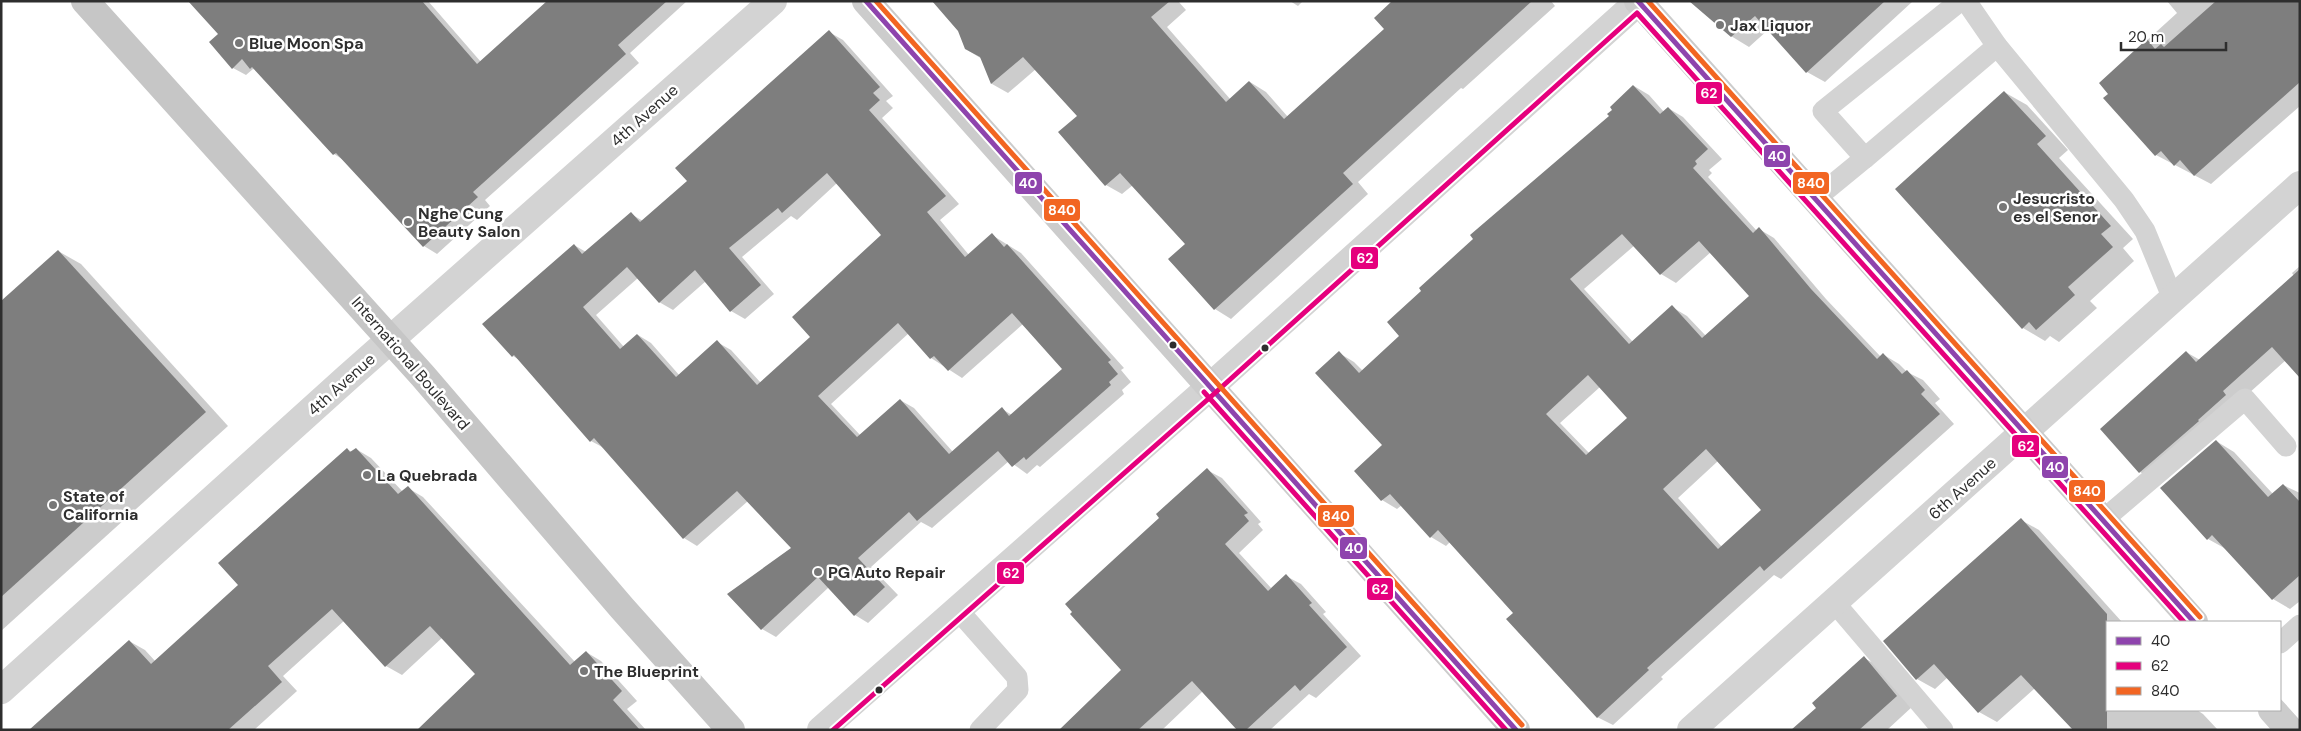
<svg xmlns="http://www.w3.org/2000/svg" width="2301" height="731" font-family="'DM Sans',sans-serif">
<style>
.shadow{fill:#0003;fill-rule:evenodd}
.building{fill:#7e7e7e;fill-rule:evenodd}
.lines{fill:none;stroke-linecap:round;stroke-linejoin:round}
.service{stroke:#d3d3d3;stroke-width:21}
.minor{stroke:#d3d3d3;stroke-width:28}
.tertiary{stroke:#d3d3d3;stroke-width:28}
.secondary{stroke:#ccc;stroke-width:28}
.primary{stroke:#c6c6c6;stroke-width:28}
.bus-1-casing{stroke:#fff;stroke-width:9}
.bus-2-casing{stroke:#fff;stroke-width:9}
.bus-3-casing{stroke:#fff;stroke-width:9}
.bus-1{stroke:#8e44ad;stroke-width:5}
.bus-2{stroke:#e5007d;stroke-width:5}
.bus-3{stroke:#f26522;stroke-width:5}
.poi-dot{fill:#777;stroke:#fff;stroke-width:2}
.bus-dot{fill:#2e2e2e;stroke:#fff;stroke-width:2}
.labels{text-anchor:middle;stroke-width:5;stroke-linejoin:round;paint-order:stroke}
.poi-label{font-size:16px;font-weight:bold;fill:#2e2e2e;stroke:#fff;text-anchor:start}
.street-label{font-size:16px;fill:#2e2e2e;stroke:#fff}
.line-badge{stroke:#fff;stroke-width:2}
.badge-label{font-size:14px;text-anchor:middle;font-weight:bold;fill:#fff}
</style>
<rect width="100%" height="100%" fill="#fff"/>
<!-- shadow -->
<g class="shadow">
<path d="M374,1H428L481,62L549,1H687L630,53L639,63L485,200L490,206L437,254L424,246L345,161L334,154L258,71L253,69L246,75L233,68L220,34Z"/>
<path d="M934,1H1178L1186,10L1167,27L1231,100L1250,82L1266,92L1288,117L1386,29L1394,1H1551L1555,6L1463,89L1461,88L1358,182L1368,194L1231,319L1215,309L1169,260L1186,244L1133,185L1122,194L1106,185L1079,116L1036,69L1008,93L992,84L982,59L969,51L959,30Z"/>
<path d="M1290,1H1303L1298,6Z"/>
<path d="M1691,1H1911L1912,2L1825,82L1807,72L1769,29L1749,47L1731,36Z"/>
<path d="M2167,1H2300V106L2211,184L2156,155L2100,83L2177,13Z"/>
<path d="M829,32L843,40L893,96L886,101L893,108L882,118L959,204L940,220L969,255L992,235L1021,253L1124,368L1121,370L1131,382L1122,390L1124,394L1040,467L1037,465L1027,474L1009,461L932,528L921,522L871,567L898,595L868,623L855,615L829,587L776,637L762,629L793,548L748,501L697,546L684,538L604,448L591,441L521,361L513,356L574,245L586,252L631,214L643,221L688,181ZM837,183L882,235L812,338L761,383L731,350L717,342L680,376L651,343L638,335L624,347L596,315L638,278L659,302L673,310L706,281L731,311L745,319L774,294L742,257L791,216L797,220ZM1023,324L1064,369L1012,415L1002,409L953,452L914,408L900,400L861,436L831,404L909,333L931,358L962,378Z"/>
<path d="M1634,86L1649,95L1664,112L1668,108L1683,117L1722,159L1709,170L1712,173L1708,177L1757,231L1759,229L1774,238L1826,299L1881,357L1884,355L1899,364L1907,372L1923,380L1940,399L1935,403L1954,424L1781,579L1774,575L1661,677L1663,679L1613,725L1597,717L1515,613L1450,542L1446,546L1431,537L1402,505L1397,509L1382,500L1383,445L1339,353L1354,362L1363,371L1401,336L1610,116ZM1635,245L1661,274L1676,283L1711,252L1751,296L1706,336L1687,316L1672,307L1633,342L1584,289ZM1600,387L1629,418L1590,454L1560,423ZM1718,461L1763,510L1722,547L1678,498Z"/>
<path d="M2004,92L2027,105L2068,150L2059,158L2133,239L2123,248L2134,261L2090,301L2097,308L2059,342L2050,336L2045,341L2023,328Z"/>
<path d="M58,251L81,264L228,426L1,631V302Z"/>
<path d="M2300,266V376L2286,360L2239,402L2158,482L2140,472L2186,352L2200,360L2294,276L2292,273Z"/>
<path d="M2216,441L2234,452L2273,494L2283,485L2300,493V601L2290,609L2273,599L2226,549L2208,539L2162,488Z"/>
<path d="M347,449L352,452L356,449L371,458L403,492L408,488L423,497L575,662L586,652L601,661L637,701L627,709L646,730H418L477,674L443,637L402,675L386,666L345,620L283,676L297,691L254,730H31L129,641L145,650L156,662L240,585Z"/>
<path d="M1207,470L1222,478L1261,522L1258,524L1263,530L1239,553L1272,589L1286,576L1301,584L1326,612L1323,614L1361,656L1316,698L1309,694L1270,730H1239L1203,691L1162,730H1061L1123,670L1161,518Z"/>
<path d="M2021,520L2039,530L2122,622H2107V710H2197L2203,714L2218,730H2075L2035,688L1997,722L1979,712L1948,677L1935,689L1917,679Z"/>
<path d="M1864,658L1881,667L1913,706L1887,730H1793L1818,708Z"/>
</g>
<!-- building -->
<g class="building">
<path d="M188,1H422L477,64L547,1H667L618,45L626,54L473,192L478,197L423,247L336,153L333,155L252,67L250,69L242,59L232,69L209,42L218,34Z"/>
<path d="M932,1H1170L1151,17L1226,102L1249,81L1284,119L1384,29L1374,18L1392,1H1532L1343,173L1353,184L1214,310L1168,259L1185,244L1120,173L1105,186L1058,132L1077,116L1023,57L991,84L980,57L965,49L958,31Z"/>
<path d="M1689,1H1885L1806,73L1755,16L1731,37Z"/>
<path d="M2216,1H2300V82L2194,176L2180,160L2174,166L2161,151L2155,156L2103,98L2108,94L2099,83L2147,39L2155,49L2161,44L2164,47Z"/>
<path d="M829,30L880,87L873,93L880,100L869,110L946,196L927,212L965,257L992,233L1004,247L1007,244L1111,360L1108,362L1118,374L1109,382L1111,385L1026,460L1024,457L1012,467L998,451L917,521L909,512L858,558L885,587L854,616L818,577L761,630L727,594L791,548L737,491L683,539L594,438L590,442L514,355L512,357L482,324L574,244L582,254L631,212L640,222L687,181L675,168ZM827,173L881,235L792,317L810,337L757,385L717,340L676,377L637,334L620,349L583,307L627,267L659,303L695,270L730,312L761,285L729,248L778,208L782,213ZM1012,313L1062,369L1009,416L1002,407L949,454L900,399L857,437L818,396L898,323L930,359L934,356L948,371Z"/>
<path d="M1633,85L1660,114L1668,107L1708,149L1695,161L1697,164L1693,168L1753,233L1759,227L1811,289L1877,359L1883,353L1902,374L1907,370L1925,390L1921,394L1940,414L1764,571L1760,566L1647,668L1649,670L1597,718L1506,619L1513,613L1438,530L1430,538L1390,494L1381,501L1354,471L1382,445L1315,373L1339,351L1359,373L1399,336L1387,322L1421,291L1419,288L1473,239L1470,235L1609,116L1607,114L1612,110L1610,107ZM1622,234L1660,275L1699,241L1749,296L1702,338L1672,305L1629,344L1570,279ZM1588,375L1627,418L1586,455L1546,414ZM1706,449L1761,510L1718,549L1663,489Z"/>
<path d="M2004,91L2046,136L2037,144L2111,226L2101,234L2113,247L2068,287L2075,295L2036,330L2029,322L2022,329L1895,189Z"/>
<path d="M58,250L206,412L1,597V301Z"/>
<path d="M2300,269V378L2272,347L2223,391L2226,395L2198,420L2199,421L2139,473L2100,429L2186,351L2196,362Z"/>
<path d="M2216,440L2268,497L2283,484L2300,502V575L2272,600L2212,535L2207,540L2160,488Z"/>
<path d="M347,448L350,452L356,448L398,494L408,486L570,665L586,651L622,691L613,700L640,730H417L475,674L430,626L385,667L332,609L268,666L282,682L228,730H29L129,640L151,664L238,585L218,563Z"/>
<path d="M1207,468L1248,513L1244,515L1249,521L1225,544L1268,591L1286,574L1312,603L1309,605L1347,647L1300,691L1295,685L1246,730H1237L1192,681L1138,730H1059L1121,670L1070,614L1072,612L1065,604L1159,518L1156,514Z"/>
<path d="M2021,518L2107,614V730H2073L2021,675L1978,713L1934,664L1916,680L1883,641Z"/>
<path d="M1864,656L1897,696L1859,730H1791L1816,708L1812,703Z"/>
</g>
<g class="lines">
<!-- service -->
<g class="service">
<path d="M1966,1L1997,46L2124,200L2145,231L2173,299"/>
<path d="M1865,158L1997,46"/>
<path d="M1815,199L1865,158L1823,111L1960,1"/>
<path d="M2103,520L2245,399L2286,446"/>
<path d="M1834,602L1943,730"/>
<path d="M957,609L1017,677L1018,690L980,730"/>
<path d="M2280,643L2300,625"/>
</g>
<!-- minor -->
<g class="minor">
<path d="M1,690L347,378L773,1"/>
<path d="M1691,730L2300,185"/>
</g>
<!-- tertiary -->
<path class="tertiary" d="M821,730L1210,387L1638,2"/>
<!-- secondary -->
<g class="secondary">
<path d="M866,1L1516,730"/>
<path d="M1638,1L2194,622"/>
<path d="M2272,710L2290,730"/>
</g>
<!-- primary -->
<path class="primary" d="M85,1L423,376L622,608L731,730"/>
<defs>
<g id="bus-1">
<path d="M866,1L1516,730"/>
<path d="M1638,1L2194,622"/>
</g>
<g id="bus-2">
<path d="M1204,392L1506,730"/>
<path d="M833,730L1215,393L1637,13L2184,622"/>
</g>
<g id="bus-3">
<path d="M876,1L1522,725"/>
<path d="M1648,1L2200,617"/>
</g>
</defs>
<!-- bus-1 casing -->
<use href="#bus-1" class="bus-1-casing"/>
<!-- bus-2 casing -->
<use href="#bus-2" class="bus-2-casing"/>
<!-- bus-3 casing -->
<use href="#bus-3" class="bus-3-casing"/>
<!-- bus-1 -->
<use href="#bus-1" class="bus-1"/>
<!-- bus-2 -->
<use href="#bus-2" class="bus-2"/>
<!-- bus-3 -->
<use href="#bus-3" class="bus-3"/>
</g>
<!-- markers -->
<g class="poi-dot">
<circle cx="1720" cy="25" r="5"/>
<circle cx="239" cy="43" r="5"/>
<circle cx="2003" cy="207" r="5"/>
<circle cx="408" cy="222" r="5"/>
<circle cx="367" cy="475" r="5"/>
<circle cx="53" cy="505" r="5"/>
<circle cx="818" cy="572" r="5"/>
<circle cx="584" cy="671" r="5"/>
</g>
<g class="bus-dot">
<circle cx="1173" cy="345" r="4.5"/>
<circle cx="1265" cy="348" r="4.5"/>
<circle cx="879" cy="690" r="4.5"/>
</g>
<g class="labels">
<!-- poi labels -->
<g class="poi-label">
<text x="1730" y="31">Jax Liquor</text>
<text x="249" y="49">Blue Moon Spa</text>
<text x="2013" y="204">Jesucristo<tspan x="2013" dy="18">es el Senor</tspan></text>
<text x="418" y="219">Nghe Cung<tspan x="418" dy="18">Beauty Salon</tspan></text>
<text x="377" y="481">La Quebrada</text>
<text x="63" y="502">State of<tspan x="63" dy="18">California</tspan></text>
<text x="828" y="578">PG Auto Repair</text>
<text x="594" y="677">The Blueprint</text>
</g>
<!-- street labels -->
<g class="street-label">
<text transform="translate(644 115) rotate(-42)" y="6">4th Avenue</text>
<text transform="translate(411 363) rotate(49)" y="6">International Boulevard</text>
<text transform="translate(341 384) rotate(-42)" y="6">4th Avenue</text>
<text transform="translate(1962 488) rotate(-42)" y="6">6th Avenue</text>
</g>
</g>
<g class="line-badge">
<rect x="1695" y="81" width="28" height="24" rx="5" fill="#e5007d"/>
<rect x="1763" y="144" width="28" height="24" rx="5" fill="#8e44ad"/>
<rect x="1792" y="171" width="38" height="24" rx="5" fill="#f26522"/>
<rect x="1014" y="171" width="29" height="24" rx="5" fill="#8e44ad"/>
<rect x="1043" y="198" width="38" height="24" rx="5" fill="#f26522"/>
<rect x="1350" y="246" width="29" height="24" rx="5" fill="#e5007d"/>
<rect x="2011" y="434" width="29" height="24" rx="5" fill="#e5007d"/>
<rect x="2041" y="455" width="28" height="24" rx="5" fill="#8e44ad"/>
<rect x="2068" y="479" width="38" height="24" rx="5" fill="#f26522"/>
<rect x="1317" y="504" width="38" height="24" rx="5" fill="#f26522"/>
<rect x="1339" y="536" width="29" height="24" rx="5" fill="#8e44ad"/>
<rect x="996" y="561" width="29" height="24" rx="5" fill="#e5007d"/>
<rect x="1366" y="577" width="28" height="24" rx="5" fill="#e5007d"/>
</g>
<g class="badge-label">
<text x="1709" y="98">62</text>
<text x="1777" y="161">40</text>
<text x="1811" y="188">840</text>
<text x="1028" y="188">40</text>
<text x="1062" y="215">840</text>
<text x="1365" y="263">62</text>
<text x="2026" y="451">62</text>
<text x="2055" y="472">40</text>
<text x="2087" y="496">840</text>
<text x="1336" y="521">840</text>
<text x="1354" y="553">40</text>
<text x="1011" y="578">62</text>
<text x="1380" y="594">62</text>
</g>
<!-- border -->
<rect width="2301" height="731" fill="none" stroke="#2e2e2e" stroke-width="5"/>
<!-- legend -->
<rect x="2106" y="621" width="175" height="90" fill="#ffffff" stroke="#ababab"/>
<rect x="2116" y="637" width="25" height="8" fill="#8e44ad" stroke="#ababab"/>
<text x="2151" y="646" font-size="15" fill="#2e2e2e">40</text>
<rect x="2116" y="662" width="25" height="8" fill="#e5007d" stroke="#ababab"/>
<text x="2151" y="671" font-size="15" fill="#2e2e2e">62</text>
<rect x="2116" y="687" width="25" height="8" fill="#f26522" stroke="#ababab"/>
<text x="2151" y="696" font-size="15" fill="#2e2e2e">840</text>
<!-- scale -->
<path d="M2121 42v8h105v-8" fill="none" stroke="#2e2e2e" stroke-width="2.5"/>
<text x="2128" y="42" font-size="15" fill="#2e2e2e" stroke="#ffffff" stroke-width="4" paint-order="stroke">20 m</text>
</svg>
